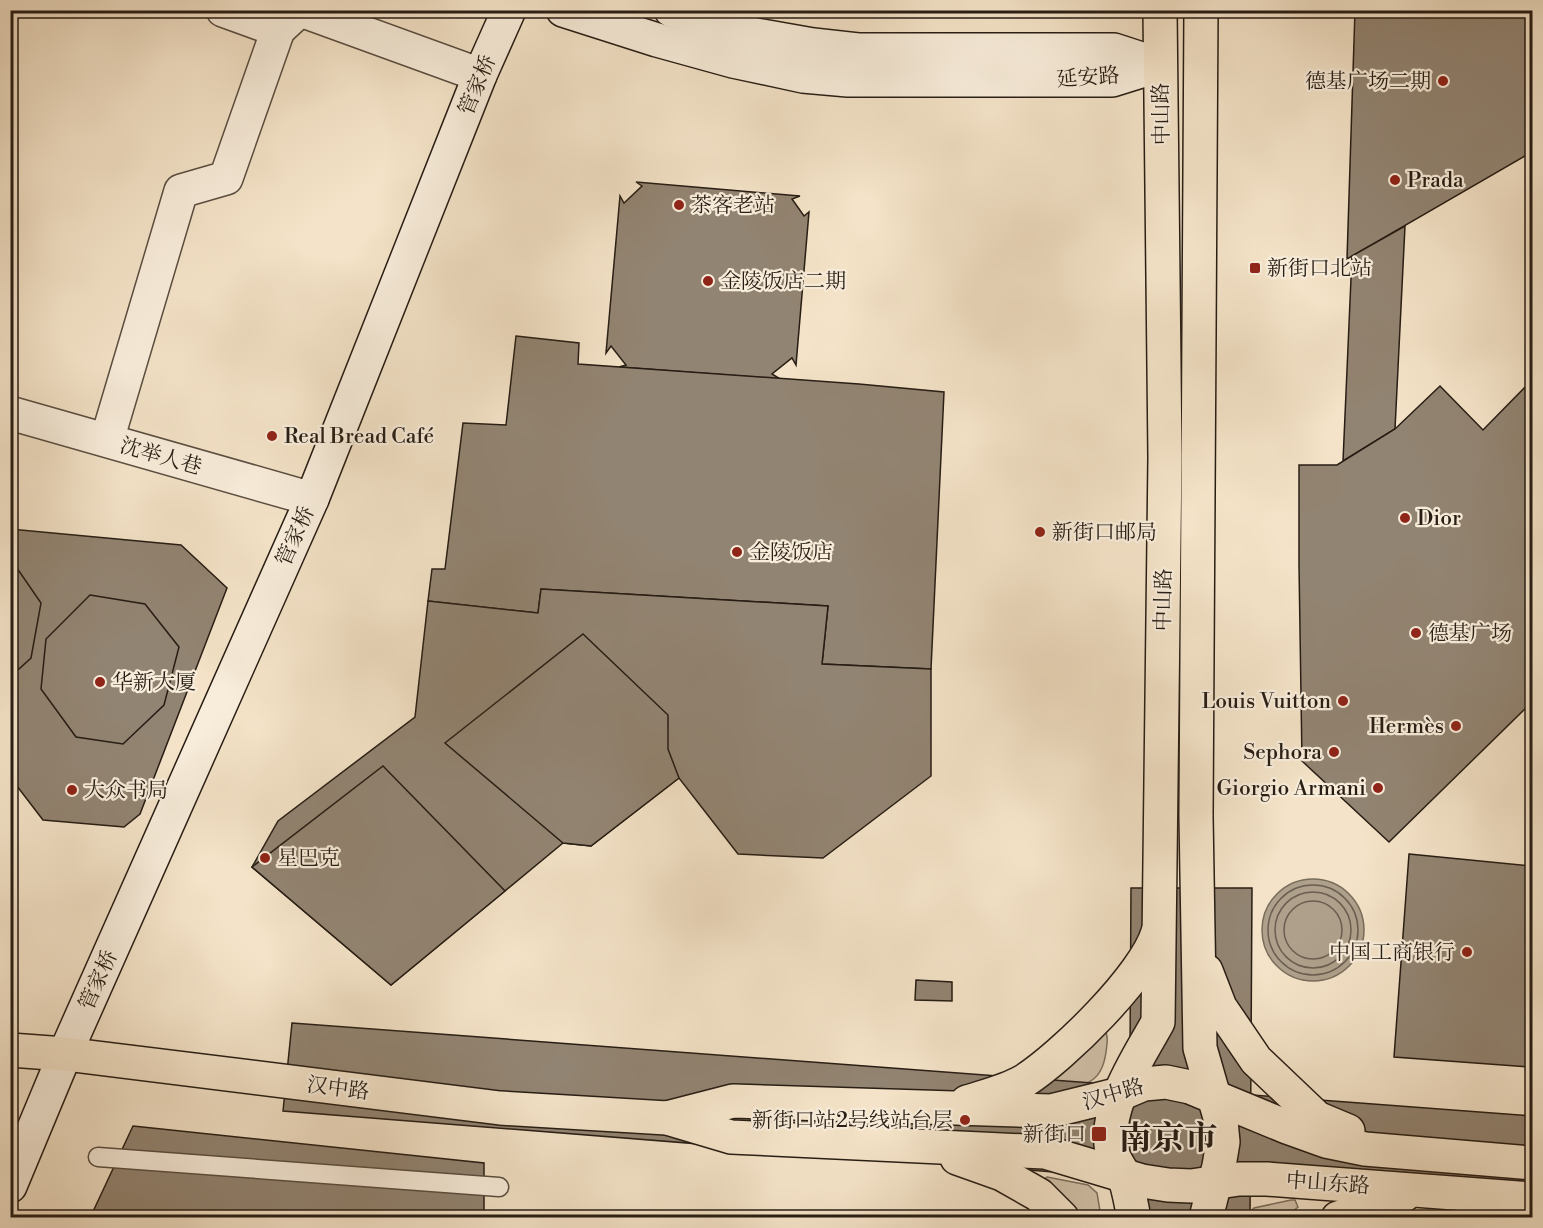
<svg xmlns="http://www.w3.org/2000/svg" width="1543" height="1228" font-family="'Libre Bodoni','Noto Serif SC',serif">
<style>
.green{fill:#d1c1a9;stroke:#7c6f5e;stroke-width:1.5}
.water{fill:#aea08b;stroke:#786c5b;stroke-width:1.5}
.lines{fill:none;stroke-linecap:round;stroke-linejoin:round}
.shore{stroke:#6a5e50;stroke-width:1.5}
.building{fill:#928472;stroke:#271d14;stroke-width:1.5}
.lane-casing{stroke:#5a4e41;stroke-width:21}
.street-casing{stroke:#5a4e41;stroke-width:36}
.secondary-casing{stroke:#271d14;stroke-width:36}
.primary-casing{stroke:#271d14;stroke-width:36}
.lane{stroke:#f8eddb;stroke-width:18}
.street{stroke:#f8eddb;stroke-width:33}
.secondary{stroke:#f8eddb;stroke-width:33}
.primary{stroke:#f4e3c8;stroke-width:33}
.poi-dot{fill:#8f2418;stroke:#f8eddb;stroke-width:2}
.labels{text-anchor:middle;stroke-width:4.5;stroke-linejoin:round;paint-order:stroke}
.street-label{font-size:21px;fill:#271d14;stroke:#f8eddb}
.poi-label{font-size:21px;fill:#271d14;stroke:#f8eddb;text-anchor:start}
.town-label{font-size:33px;font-weight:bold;fill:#271d14;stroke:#f8eddb}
</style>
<rect width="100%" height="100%" fill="#f4e3c8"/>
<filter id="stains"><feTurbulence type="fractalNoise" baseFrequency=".00333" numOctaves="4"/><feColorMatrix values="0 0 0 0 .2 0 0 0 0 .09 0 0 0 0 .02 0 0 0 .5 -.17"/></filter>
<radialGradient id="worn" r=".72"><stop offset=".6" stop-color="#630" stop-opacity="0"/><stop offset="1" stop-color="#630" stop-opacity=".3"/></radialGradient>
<!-- green -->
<g class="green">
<path d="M1104,1029C1109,1035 1107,1044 1106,1052C1101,1090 1077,1086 1046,1088L1056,1072Z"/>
<path d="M1047,1177L1088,1185L1097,1193L1101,1217H1077L1044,1180Z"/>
<path d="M1291,1200H1295L1298,1207L1286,1217L1244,1218L1254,1208Z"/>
</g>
<!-- water -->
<circle class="water" cx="1313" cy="930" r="51"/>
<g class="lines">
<!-- shore -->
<g class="shore">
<circle cx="1313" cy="930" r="45"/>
<circle cx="1313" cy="930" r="38"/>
<circle cx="1313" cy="930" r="29"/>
</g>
</g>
<!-- building -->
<g class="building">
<path d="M1355,10H1532V152L1347,259Z"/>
<path d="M636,182L800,196L792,199L804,216L809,212L796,365L792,358L772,374L780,379L619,367L626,365L611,346L606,353L620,196L624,203L642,186Z"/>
<path d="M1405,226L1395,429L1343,461L1352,256Z"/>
<path d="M516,336L579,343L578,364L859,384L944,392L931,669L822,664L828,606L541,589L538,613L428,601L432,569H445L463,423L506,425Z"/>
<path d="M1532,380V702L1389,842L1302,761L1299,565V465H1337L1395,429L1440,386L1483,430Z"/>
<path d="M10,529L181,545L227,588L140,814L124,827L43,820L10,777Z"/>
<path d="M10,558L41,603L31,658L10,677Z"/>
<path d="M541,589L828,606L822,664L931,669V776L823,858L738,854L679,778L591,846L563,843L391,985L252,867L278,821L415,717L428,601L538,613Z"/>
<path d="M90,595L145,604L179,647L164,705L123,744L76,737L41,689L46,639Z"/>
<path d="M583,634L668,715V749L679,778L591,846L563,843L445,743Z"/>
<path d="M383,766L505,891L391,985L252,867Z"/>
<path d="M1409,854L1532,866V1039L1530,1067L1394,1057Z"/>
<path d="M1131,888H1252L1250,1218H1129Z"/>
<path d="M916,980L952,982V1001L915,1000Z"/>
<path d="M292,1023L1532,1116V1210L283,1111Z"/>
<path d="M133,1126L484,1163V1218H90Z"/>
<rect x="1162" y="1131" width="12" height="10"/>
</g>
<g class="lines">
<defs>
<path id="lane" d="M98,1157L499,1187"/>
<g id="street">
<path d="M223,10L278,30L293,16"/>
<path d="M301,10L480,75"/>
<path d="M10,413L312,499"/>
<path d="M107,440L181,191L226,178L278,30"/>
</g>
<g id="secondary">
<path d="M563,10L657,40L733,61L803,76L848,80H1112L1160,65"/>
<path d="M671,10L756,35L813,45L858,50H1114L1160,65"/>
<path d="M10,1186L65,1054L312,499L480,75L509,10"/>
</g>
<g id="primary">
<path d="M1201,10L1196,816L1200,1048L1221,1121L1223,1142L1219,1166L1206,1218"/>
<path d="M1206,971L1220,1007L1256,1060L1317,1118L1348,1131"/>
<path d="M10,1050L65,1054L500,1108L667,1118L731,1137L1045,1152L1142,1181L1168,1185L1191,1186L1239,1179H1267L1532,1199"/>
<path d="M967,1102C986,1096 1007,1091 1024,1081C1062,1057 1146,975 1158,932"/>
<path d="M667,1118L733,1101L1051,1111L1120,1094L1144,1084L1166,1082L1190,1087L1287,1127L1326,1141L1365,1149L1532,1163"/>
<path d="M957,1158L1002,1174L1039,1195L1062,1218"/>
<path d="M1134,1218C1131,1204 1129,1189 1124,1176C1121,1168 1114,1161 1112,1151C1103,1108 1138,1059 1158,1022L1165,457L1160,10"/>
<path d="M1338,1218L1404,1195"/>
</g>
</defs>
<!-- lane casing -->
<use href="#lane" class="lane-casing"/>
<!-- street casing -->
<use href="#street" class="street-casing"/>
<!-- secondary casing -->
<use href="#secondary" class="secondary-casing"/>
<!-- primary casing -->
<use href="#primary" class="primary-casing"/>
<!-- lane -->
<use href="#lane" class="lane"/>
<!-- street -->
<use href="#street" class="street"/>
<!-- secondary -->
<use href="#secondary" class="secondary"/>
<!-- primary -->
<use href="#primary" class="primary"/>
</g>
<!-- markers -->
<g class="poi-dot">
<circle cx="1443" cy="81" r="6"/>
<circle cx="1395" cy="180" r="6"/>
<circle cx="679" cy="205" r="6"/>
<rect x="1249" y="262" width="12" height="12" rx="3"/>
<circle cx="708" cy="281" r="6"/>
<circle cx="272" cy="436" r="6"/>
<circle cx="1405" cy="518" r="6"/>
<circle cx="1040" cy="532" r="6"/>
<circle cx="737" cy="552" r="6"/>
<circle cx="1416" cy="633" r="6"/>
<circle cx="100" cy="682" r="6"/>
<circle cx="1343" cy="701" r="6"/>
<circle cx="1456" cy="726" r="6"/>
<circle cx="1334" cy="752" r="6"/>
<circle cx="1378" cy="788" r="6"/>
<circle cx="72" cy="790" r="6"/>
<circle cx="265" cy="858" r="6"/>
<circle cx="1467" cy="952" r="6"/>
<circle cx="965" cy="1120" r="6"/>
<rect x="1091" y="1126" width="16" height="16" rx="3"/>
</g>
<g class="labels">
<!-- street labels -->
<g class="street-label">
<text transform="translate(1088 77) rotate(-4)" y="7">延安路</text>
<text transform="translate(477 85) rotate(-67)" y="7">管家桥</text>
<text transform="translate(1161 114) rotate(-91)" y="7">中山路</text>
<text transform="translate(161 456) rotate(16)" y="7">沈举人巷</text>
<text transform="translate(295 536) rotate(-66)" y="7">管家桥</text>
<text transform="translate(1163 600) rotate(-89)" y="7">中山路</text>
<text transform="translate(98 980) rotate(-66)" y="7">管家桥</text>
<text transform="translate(338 1088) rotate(7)" y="7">汉中路</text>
<text transform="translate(1113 1094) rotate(-16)" y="7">汉中路</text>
<text transform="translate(1328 1183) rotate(4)" y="7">中山东路</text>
</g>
<!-- poi labels -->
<g class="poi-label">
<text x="1431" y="88" text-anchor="end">德基广场二期</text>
<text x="1407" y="187">Prada</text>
<text x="691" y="212">茶客老站</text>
<text x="1267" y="275">新街口北站</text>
<text x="720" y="288">金陵饭店二期</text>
<text x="284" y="443">Real Bread Café</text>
<text x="1417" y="525">Dior</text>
<text x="1052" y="539">新街口邮局</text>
<text x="749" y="559">金陵饭店</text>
<text x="1428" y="640">德基广场</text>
<text x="112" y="689">华新大厦</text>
<text x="1331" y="708" text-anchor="end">Louis Vuitton</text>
<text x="1444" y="733" text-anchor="end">Hermès</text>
<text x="1322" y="759" text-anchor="end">Sephora</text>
<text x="1366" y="795" text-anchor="end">Giorgio Armani</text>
<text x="84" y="797">大众书局</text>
<text x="277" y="865">星巴克</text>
<text x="1455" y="959" text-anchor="end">中国工商银行</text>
<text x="953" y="1127" text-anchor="end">新街口站2号线站台层</text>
<text x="1086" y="1141" text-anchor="end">新街口</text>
</g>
<!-- town labels -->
<g class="town-label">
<text x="1168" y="1149">南京市</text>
</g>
</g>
<!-- margin -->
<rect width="1543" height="1228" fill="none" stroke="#f4e3c8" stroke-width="36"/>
<rect x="12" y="12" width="1519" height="1204" fill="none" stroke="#271d14" stroke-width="3"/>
<rect x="18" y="18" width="1507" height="1192" fill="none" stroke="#271d14" stroke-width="1.5"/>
<rect width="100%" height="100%" filter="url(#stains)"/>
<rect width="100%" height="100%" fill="url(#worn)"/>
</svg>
